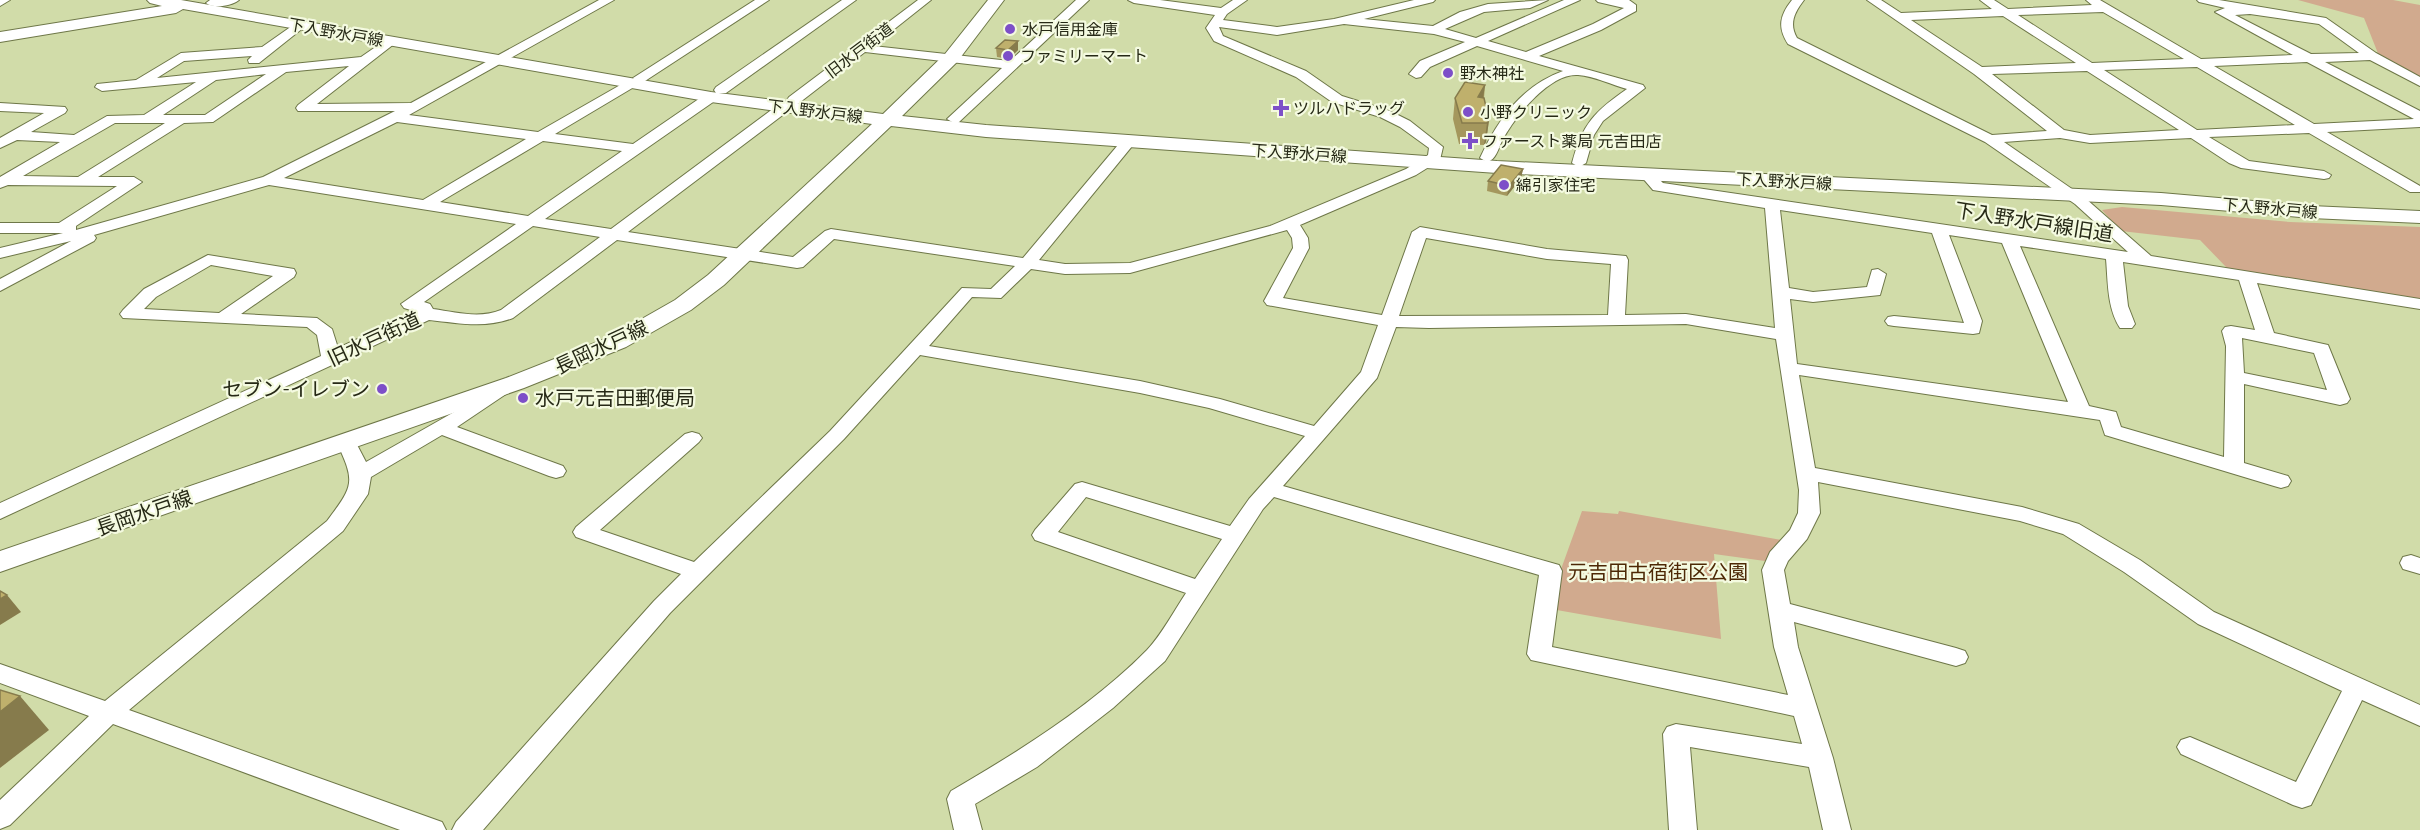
<svg xmlns="http://www.w3.org/2000/svg" width="2420" height="830" font-family="Quicksand,'Noto Sans JP',sans-serif">
<style>
.green{fill:#d1aa8e}
.lines{fill:none;stroke-linecap:round;stroke-linejoin:round}
.minor-casing{stroke:#6e7748;stroke-width:2}
.major-casing{stroke:#6e7748;stroke-width:2}
.minor{fill:#fff;fill-rule:evenodd}
.major{fill:#fff;fill-rule:evenodd}
.wall{fill:#a4975d}
.shaded-wall{fill:#867b4c}
.building{fill:#bfb06c;stroke:#867b4c;stroke-width:1.5}
.poi-dot{fill:#7d4fc8;stroke:#f4fae0;stroke-width:2}
.labels{text-anchor:middle;stroke-width:4.5;stroke-linejoin:round;paint-order:stroke}
.far-poi-label{font-size:16px;fill:#262916;stroke:#f4fae0;text-anchor:start}
.far-street-label{font-size:16px;fill:#262916;stroke:#f4fae0}
.street-label{font-size:20px;fill:#262916;stroke:#f4fae0}
.poi-label{font-size:20px;fill:#262916;stroke:#f4fae0;text-anchor:end}
.park-label{font-size:20px;fill:#4d2805;stroke:#f4fae0}
</style>
<rect width="100%" height="100%" fill="#d1dca9"/>
<!-- green -->
<g class="green">
<path d="M2298,0H2393L2420,5V79L2379,56L2364,18Z"/>
<path d="M2122,207L2290,222L2420,227V301L2227,268L2200,240L2121,231L2102,210Z"/>
<path d="M1582,511L1618,514L1619,511L1782,540L1765,561L1714,554L1721,639L1551,609L1560,572Z"/>
</g>
<g class="lines">
<defs>
<g id="minor">
<path d="M0,0H10L0,6Z"/>
<path d="M210,0H239C232,6 213,9 206,3Z"/>
<path d="M599,0H614L409,115L538,132L629,80L634,81L636,84L634,87L555,134L633,144L706,94H716L718,97L716,100L545,219L611,229L778,105H788L790,108L788,111L628,232L793,257L825,231L831,229L1023,258L1123,139H1133L1135,142L1133,145L1039,260L1065,264L1130,263L1270,226L1406,169L1428,155L1429,148L1400,127L1380,117L1332,102L1296,77L1214,41L1206,28L1215,15L1134,3L1128,0H1160L1221,8L1233,0H1247L1227,14L1223,20L1277,27L1334,19L1414,0H1435L1433,2L1364,19L1433,26L1460,12L1488,4L1548,0L1530,8L1484,12L1445,29L1476,38L1564,0H1580L1488,41L1526,52L1593,24L1624,8L1598,2L1596,0H1629L1636,5V11L1601,30L1539,56L1643,85L1645,88L1603,121L1594,135L1586,163L1579,167L1572,163C1582,124 1595,111 1627,89C1612,85 1594,76 1578,75C1549,73 1514,118 1502,141C1498,149 1496,160 1487,162L1480,158C1498,119 1522,86 1563,71L1477,46L1430,67L1421,77L1416,78L1409,74L1420,61L1465,42L1434,34L1344,24L1277,35L1219,27L1223,36L1306,71L1342,96L1390,111L1410,121L1443,147L1440,160L1416,175L1300,225L1308,238L1309,248L1283,298L1382,315L1412,232L1420,227L1547,249L1626,256L1628,260L1625,315L1686,314L1775,328L1765,208L1653,190L1640,175L1642,172H1652L1663,183L2128,252L2075,204L1985,142L1788,44C1777,27 1780,15 1792,0H1804C1794,13 1789,24 1797,38L1992,135L2047,131L1974,74L1867,0H1881L1901,13L1992,9L1980,0H1994L2008,9L2092,5L2086,0H2100L2201,59L2293,55L2215,12L2225,8L2199,2L2197,0H2219L2326,18L2376,53L2420,77V86L2370,60L2325,62L2420,111V127L2327,132L2420,186V192H2410L2309,133L2209,137L2249,161L2324,171L2331,175L2329,178L2324,179L2241,168L2229,163L2191,138L2090,143L2060,138L2004,142L2085,198L2151,256L2420,299V309L2257,283L2274,333L2328,345L2350,399L2347,403L2340,405L2244,384V463L2288,476L2291,481L2288,486L2281,488L2274,486L2105,435L2100,420L1799,375L1815,468L2022,507L2079,524L2140,560L2214,612L2420,705V726L2362,700L2311,805L2302,808L2293,805L2181,754L2177,747L2181,740L2190,737L2296,782L2342,691L2198,624L2124,572L2063,534L2020,521L1818,482L1820,513L1807,539L1788,561L1784,570L1790,604L1956,648L1965,651L1968,657L1965,663L1956,666L1794,622L1798,647L1833,758L1851,830H1823L1809,767L1690,747L1697,830H1669L1663,734L1667,727L1676,724L1802,744L1794,716L1531,660L1527,654L1539,575L1274,497L1263,509L1165,661L1113,708L1037,767L975,804L982,830H954L947,799L951,791C1018,752 1092,706 1147,650C1162,634 1174,611 1186,593L1035,540L1032,535L1035,530L1075,484L1082,482L1230,526L1249,499L1305,436L1209,408L1140,393L920,355L844,439L670,613L483,830H452L456,822L654,601L681,574L576,537L573,532L576,527L685,434L692,432L699,434L702,438L699,442L600,530L694,562L830,431L962,288L991,289L1015,266L834,239L803,267L797,268L617,240L513,318C484,329 459,323 429,320L0,519V503L321,356L317,335L307,327L123,318L120,314L123,310L144,289L208,255L294,269L296,273L294,277L241,314L317,318L332,329L338,348L417,312L404,308L401,304L516,224L269,185L94,235L96,238L94,241L0,291V279L71,241L0,258V248L63,233H0V223H59L117,186L8,185L0,188V177L60,142L17,140L0,148V138L44,113L0,111V103L65,107L67,110L65,113L31,132L74,135L107,116L144,115L196,82L102,91L95,87L97,84L136,80L181,53L262,47L299,21L303,22V28L259,63H249L248,60L252,56L184,61L157,78L361,57L390,37L396,41L394,44L317,104L411,103ZM2103,12L2184,59L2092,63L2018,15ZM2250,14L2319,24L2359,53L2311,54L2235,15ZM2003,16L2076,63L1982,67L1911,20ZM2307,62L2414,119L2314,124L2214,66ZM349,66L298,105L296,108L298,111H395L263,177L76,230V226L142,182L134,177H98L184,123L213,122L286,72ZM2197,67L2295,125L2197,130L2104,70ZM2087,71L2179,130L2090,135L2064,130L1992,74ZM266,74L205,115H163L216,80ZM397,122L526,139L423,200L284,178ZM115,123H165L78,177L23,176ZM543,141L622,151L528,216L440,202ZM1780,210L1932,233L1964,323L1894,316L1888,317L1885,321L1888,325L1894,326L1973,334L1979,333L1982,321L1949,235L2002,243L2068,402L1797,364L1790,299L1813,302L1880,295L1886,274L1878,269L1872,270L1867,287L1813,292L1789,288ZM533,226L600,237L501,310C479,319 456,312 433,309L430,304L424,302ZM1287,230L1292,238L1293,248L1264,301L1267,305L1378,325L1361,372L1314,426L1220,399L1140,381L929,346L972,297L1001,298L1031,269L1065,274L1130,273ZM1426,238L1547,259L1611,264L1608,315L1399,316ZM2020,246L2106,259C2108,282 2107,308 2120,328H2132L2135,324L2128,306L2123,262L2239,280L2255,330L2231,326L2225,327L2222,331L2226,346L2224,457L2121,427L2116,412L2089,406ZM211,265L273,276L219,313L144,309L156,297ZM1686,324L1776,339L1799,490L1798,513L1790,530L1770,552L1762,570L1774,647L1788,695L1552,647L1562,571L1559,565L1283,486L1377,378L1396,327L1429,328ZM2242,338L2314,353L2327,390L2244,373ZM1086,497L1222,539L1195,579L1058,532Z"/>
<path d="M755,0H769L645,81H635L633,78Z"/>
<path d="M842,0H856L726,93H716L714,90L716,87Z"/>
<path d="M918,0H931L873,46L1010,61L1076,0H1089L959,122L954,123L947,119L1002,68L865,52L799,103H789L787,100L789,97Z"/>
<path d="M502,382L509,384L511,388L509,392L457,427L563,466L566,471L563,476L556,478L549,476L442,435L371,477L368,494L343,531L129,710L442,822L446,830H400L113,724L10,825L0,829V800L89,716L0,683V664L105,701L327,521C353,486 356,483 337,443L340,439L347,437L354,439L366,462L463,407L495,384Z"/>
<path d="M2411,555L2420,558V574L2403,569L2400,563L2403,557Z"/>
</g>
<path id="major" d="M147,0H181L711,92L883,114L945,54L988,0H1004L957,62L902,116L986,125L1497,161L2161,193L2311,206L2420,211V223L2311,218L2161,205L1497,173L986,137L891,126L724,285L691,310L626,347L524,388L0,572V551L506,378L610,337L675,300L708,275L872,124L711,102L183,9L176,13L0,42V32L162,6L150,3Z"/>
</defs>
<!-- minor casing -->
<use href="#minor" class="minor-casing"/>
<!-- major casing -->
<use href="#major" class="major-casing"/>
<!-- minor -->
<use href="#minor" class="minor"/>
<!-- major -->
<use href="#major" class="major"/>
</g>
<!-- wall -->
<g class="wall">
<path d="M1018,41V50L1009,59L997,57L996,48Z"/>
<path d="M1485,85L1484,98L1489,120L1486,142L1484,145L1459,144L1453,119L1455,98Z"/>
<path d="M1523,169L1521,178L1507,196L1487,191L1488,181Z"/>
</g>
<!-- shaded-wall -->
<g class="shaded-wall">
<path d="M1018,41V50L1009,59L1008,50Z"/>
<path d="M1485,85L1482,106L1478,97Z"/>
<path d="M1489,120L1486,142L1484,145L1487,123Z"/>
<path d="M1523,169L1521,178L1507,196L1509,186Z"/>
<path d="M7,595L21,612L0,625V599Z"/>
<path d="M20,696L49,730L0,768V712Z"/>
</g>
<!-- building -->
<g class="building">
<path d="M1005,40L1018,41L1008,50L996,48Z"/>
<path d="M1465,82L1485,85L1478,97L1484,98L1489,120L1487,123H1462L1455,98Z"/>
<path d="M1501,165L1523,169L1509,186L1488,181Z"/>
<path d="M0,591L7,595L0,599Z"/>
<path d="M0,690L20,696L0,712Z"/>
</g>
<!-- markers -->
<g class="poi-dot">
<circle cx="1010" cy="29" r="6"/>
<circle cx="1008" cy="56" r="6"/>
<circle cx="1448" cy="73" r="6"/>
<path d="M1278 99h6v6h6v6h-6v6h-6v-6h-6v-6h6z"/>
<circle cx="1468" cy="112" r="6"/>
<path d="M1467 132h6v6h6v6h-6v6h-6v-6h-6v-6h6z"/>
<circle cx="1504" cy="185" r="6"/>
<circle cx="382" cy="389" r="6"/>
<circle cx="523" cy="398" r="6"/>
</g>
<g class="labels">
<!-- far-poi labels -->
<g class="far-poi-label">
<text x="1022" y="35">水戸信用金庫</text>
<text x="1020" y="62">ファミリーマート</text>
<text x="1460" y="79">野木神社</text>
<text x="1293" y="114">ツルハドラッグ</text>
<text x="1480" y="118">小野クリニック</text>
<text x="1482" y="147">ファースト薬局 元吉田店</text>
<text x="1516" y="191">綿引家住宅</text>
</g>
<!-- far-street labels -->
<g class="far-street-label">
<text transform="translate(336 32) rotate(10)" y="6">下入野水戸線</text>
<text transform="translate(859 50) rotate(-37)" y="6">旧水戸街道</text>
<text transform="translate(815 111) rotate(7)" y="6">下入野水戸線</text>
<text transform="translate(1299 153) rotate(4)" y="6">下入野水戸線</text>
<text transform="translate(1784 181) rotate(3)" y="6">下入野水戸線</text>
<text transform="translate(2270 208) rotate(5)" y="6">下入野水戸線</text>
</g>
<!-- street labels -->
<g class="street-label">
<text transform="translate(2034 222) rotate(9)" y="7">下入野水戸線旧道</text>
<text transform="translate(374 339) rotate(-25)" y="7">旧水戸街道</text>
<text transform="translate(601 347) rotate(-25)" y="7">長岡水戸線</text>
<text transform="translate(144 513) rotate(-19)" y="7">長岡水戸線</text>
</g>
<!-- poi labels -->
<g class="poi-label">
<text x="370" y="396">セブン-イレブン</text>
<text x="535" y="405" text-anchor="start">水戸元吉田郵便局</text>
</g>
<!-- park labels -->
<g class="park-label">
<text x="1658" y="579">元吉田古宿街区公園</text>
</g>
</g>
</svg>
